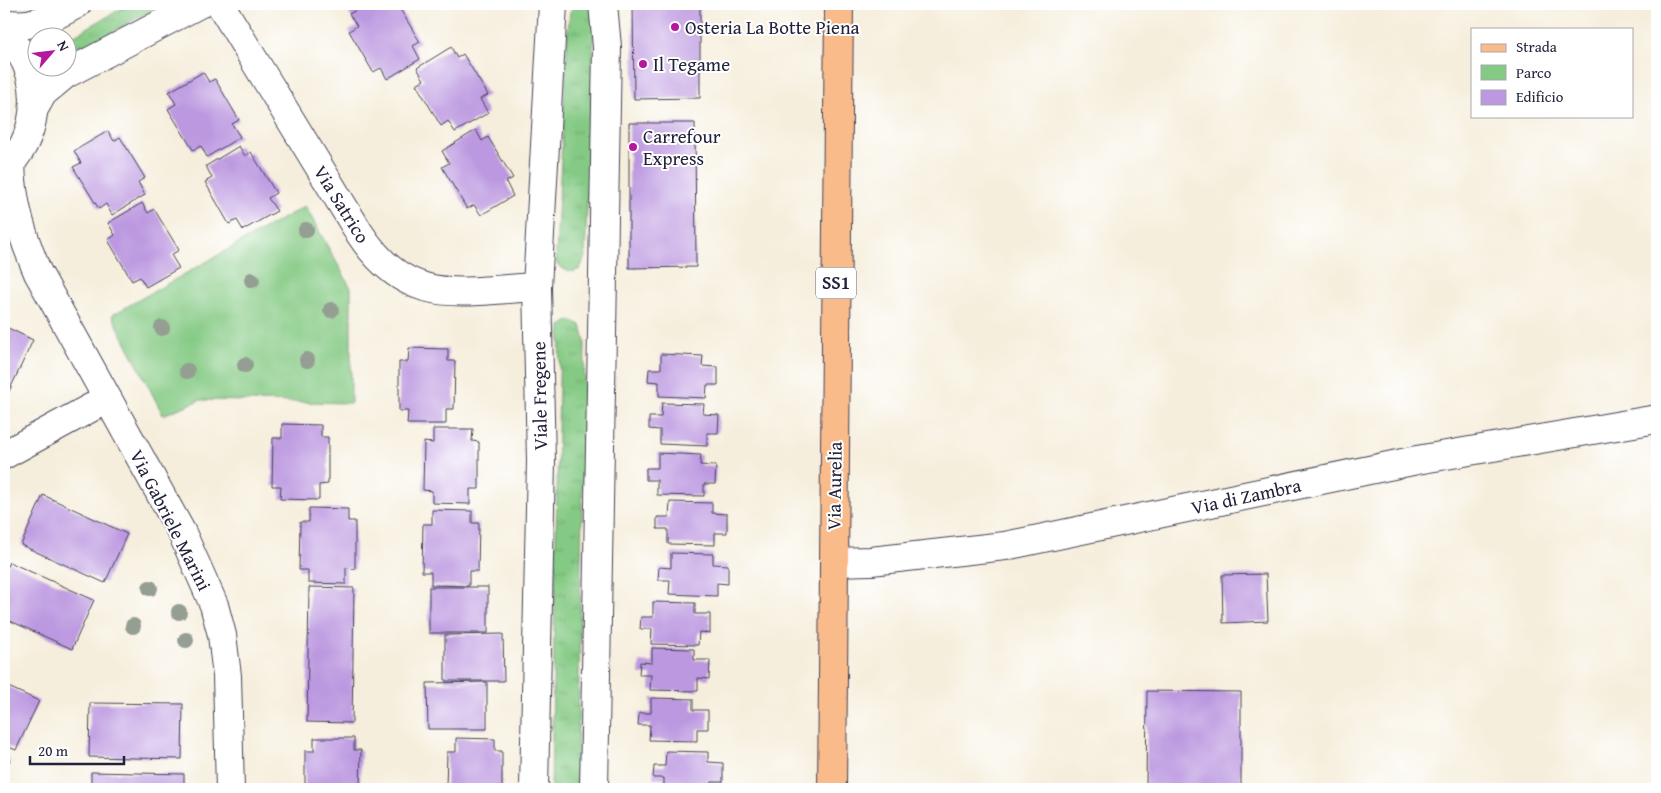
<svg xmlns="http://www.w3.org/2000/svg" width="1661" height="793" font-family="'Gentium Book Plus',serif">
<style>
.grass{fill:url(#grass-tufts);stroke:#547660}
.green{fill:#85ca84;stroke:#547660}
.building{fill:#bc98e0}
.lines{fill:none;stroke-linecap:round;stroke-linejoin:round}
.minor-casing{stroke:#424153;stroke-width:30}
.tertiary-casing{stroke:#424153;stroke-width:30}
.primary-casing{stroke:#424153;stroke-width:30}
.minor{stroke:#fff;stroke-width:28}
.tertiary{stroke:#fff;stroke-width:28}
.primary{stroke:#fabb8b;stroke-width:28}
.tree{fill:#959e92}
.poi-dot{fill:#b5179e;stroke:#fff;stroke-width:2}
.labels{text-anchor:middle;stroke-width:4;stroke-linejoin:round;paint-order:stroke}
.shield{fill:#fff;stroke:#646476;stroke-width:1}
.shield-label{font-size:18px;font-weight:bold;fill:#22223b}
.poi-label{font-size:19px;fill:#22223b;stroke:#fff;text-anchor:start}
.street-label{font-size:19px;fill:#22223b;stroke:#fff}
</style>
<defs>
<pattern id="grass-tufts" width="24" height="20" patternUnits="userSpaceOnUse" patternTransform="scale(1.25)"><rect width="24" height="20" fill="#85ca84"/><path d="M3 7l-1-3M5 7V3M7 7l1-3M15 17l-1-3M17 17v-4M19 17l1-3" fill="none" stroke="#73ad73"/></pattern>
</defs>
<rect width="100%" height="100%" fill="#fff"/>
<filter id="ink" filterUnits="userSpaceOnUse"><feTurbulence type="fractalNoise" baseFrequency=".02" numOctaves="2"/><feDisplacementMap in="SourceGraphic" scale="10" xChannelSelector="R" yChannelSelector="G"/><feConvolveMatrix kernelMatrix="1 2 1 2 8 2 1 2 1" color-interpolation-filters="sRGB"/></filter>
<filter id="wash" filterUnits="userSpaceOnUse"><feTurbulence type="fractalNoise" baseFrequency=".0096" numOctaves="4" result="noise"/><feDisplacementMap in="SourceGraphic" scale="20" xChannelSelector="R" yChannelSelector="G"/><feGaussianBlur stdDeviation="1.12" result="paint"/><feColorMatrix in="noise" values="0 0 0 0 0 0 0 0 0 0 0 0 0 0 0 0 0 1.4 0 .05"/><feComposite in="paint" operator="in"/></filter>
<g filter="url(#wash)">
<rect width="100%" height="100%" fill="#f6eedc"/>
<!-- grass -->
<g class="grass">
<path d="M130,4H162L79,51L69,47L71,37Z"/>
<path d="M575,4H589L594,8V36L585,256L580,269C570,274 565,271 557,264L556,253L568,30L570,12Z"/>
<path d="M571,320L581,325L585,341L577,789H551L560,334L561,326Z"/>
</g>
<!-- green -->
<path class="green" d="M305,206L351,288V403L200,400L163,415L112,315Z"/>
<g id="blocks">
<!-- building -->
<g class="building">
<path d="M367,4H397L420,42L413,46L420,59L387,79L381,68L373,72L349,31L357,26L349,14Z"/>
<path d="M633,4H700V98L634,99Z"/>
<path d="M451,47L457,58L463,54L488,95L480,99L488,113L455,132L448,121L441,126L416,84L424,80L417,68Z"/>
<path d="M203,72L209,82L215,79L239,120L232,124L240,137L207,157L201,146L193,150L168,109L176,104L169,92Z"/>
<path d="M629,123H695L696,267L629,268Z"/>
<path d="M476,130L482,141L488,137L513,178L506,182L513,196L481,215L474,205L467,209L442,167L449,163L442,151Z"/>
<path d="M108,131L114,141L120,137L145,178L138,182L145,195L112,215L106,204L99,209L73,167L81,163L74,151Z"/>
<path d="M239,146L245,156L251,152L276,193L268,198L277,211L243,230L237,220L229,224L205,182L212,178L206,166Z"/>
<path d="M142,203L148,213L154,209L179,250L171,255L179,268L146,287L140,277L132,281L108,240L115,235L108,223Z"/>
<path d="M4,326L33,340L4,402Z"/>
<path d="M409,348L448,349V361H455L454,409H446V424H407L408,411H399V362H408Z"/>
<path d="M661,354L703,356L702,366L718,367V385H707L706,398L659,396V382L648,381L649,369H661Z"/>
<path d="M662,403L704,404L703,414L719,415L718,433H707V446L660,444V430L649,429V417H661Z"/>
<path d="M282,424L321,425V437H328V484L319,485V500L280,499L281,486H272L273,438H282Z"/>
<path d="M433,429H473L472,441L479,442V489H470V504L432,503V491L423,490L424,442L433,443Z"/>
<path d="M658,453L701,455L700,465L716,466L715,484H704V496L657,495V480H646V468H658Z"/>
<path d="M43,495L127,534L105,583L21,545Z"/>
<path d="M670,502L712,503V513L727,514V533H715V545L668,544V529H657V517H669Z"/>
<path d="M309,508L348,509V521H355V569L346,568V584L308,583V570H299L300,522H309Z"/>
<path d="M432,510L472,511V523H479L478,571H469V586L431,585V572H422L423,524H432Z"/>
<path d="M671,553L713,554V564L728,565V584L717,583V596L669,594L670,580H658L659,567L671,568Z"/>
<path d="M9,562L94,600L72,649L4,618V574Z"/>
<path d="M1266,574L1268,621L1223,623L1222,575Z"/>
<path d="M309,587L354,588L352,723L307,722Z"/>
<rect x="429" y="587" width="59" height="46"/>
<path d="M653,602L695,603V614H710V633L699,632L698,645L651,644L652,629H640L641,617H653Z"/>
<path d="M503,634L504,681H445V635Z"/>
<path d="M652,648L694,649V660H710L709,679L698,678V691L650,690L651,675H639L640,662L652,663Z"/>
<path d="M487,682V729H428L427,683Z"/>
<path d="M4,685L39,701L16,750L4,745Z"/>
<path d="M1147,691L1241,692V789H1146Z"/>
<path d="M651,698L693,699V710H708V729H697V741L649,740L650,725H638L639,713H651Z"/>
<path d="M90,703L183,704L182,759L89,757Z"/>
<path d="M314,738H354V750H361L360,789H305V751H314Z"/>
<path d="M456,738L495,739V751H502V789H446L447,752H456Z"/>
<path d="M666,751L708,752V762L723,763V782H712L711,789H664V778H653L654,766H665Z"/>
<path d="M4,757L10,760L4,773Z"/>
<path d="M91,772L184,774V789H91Z"/>
</g>
</g>
</g>
<g filter="url(#ink)">
<use href="#blocks" fill-opacity="0" stroke="#424153" stroke-width="1"/>
<g class="lines">
<defs>
<g id="minor">
<path d="M220,4L360,234C409,308 458,291 537,287"/>
<path d="M4,23C31,29 54,17 77,4"/>
<path d="M4,34C9,40 15,45 20,52C43,87 37,142 4,169"/>
<path d="M34,109L43,93L66,74L199,4"/>
<path d="M11,163C12,203 22,236 38,273L182,533L214,605L222,635L227,676L230,789"/>
<path d="M4,455L107,399"/>
<path d="M534,789L541,461L537,287L553,4"/>
<path d="M594,789L607,47L603,4"/>
</g>
<path id="tertiary" d="M834,562L871,561L1005,546L1417,460L1657,419"/>
<path id="primary" d="M832,789L839,4"/>
</defs>
<!-- minor casing -->
<use href="#minor" class="minor-casing"/>
<!-- tertiary casing -->
<use href="#tertiary" class="tertiary-casing"/>
<!-- primary casing -->
<use href="#primary" class="primary-casing"/>
<!-- minor -->
<use href="#minor" class="minor"/>
<!-- tertiary -->
<use href="#tertiary" class="tertiary"/>
<!-- primary -->
<use href="#primary" class="primary"/>
</g>
<!-- trees -->
<g class="tree">
<circle cx="306" cy="230" r="8"/>
<circle cx="252" cy="280" r="8"/>
<circle cx="331" cy="310" r="8"/>
<circle cx="162" cy="328" r="8"/>
<circle cx="307" cy="360" r="8"/>
<circle cx="245" cy="365" r="8"/>
<circle cx="187" cy="371" r="8"/>
<circle cx="150" cy="588" r="8"/>
<circle cx="179" cy="612" r="8"/>
<circle cx="133" cy="626" r="8"/>
<circle cx="186" cy="640" r="8"/>
</g>
</g>
<!-- markers -->
<g class="poi-dot">
<circle cx="675" cy="27" r="5"/>
<circle cx="643" cy="64" r="5"/>
<circle cx="633" cy="147" r="5"/>
</g>
<g class="labels">
<!-- shield labels -->
<rect class="shield" x="816" y="267.5" width="40" height="31" rx="4"/>
<g class="shield-label">
<text x="836" y="289">SS1</text>
</g>
<!-- poi labels -->
<g class="poi-label">
<text x="685" y="34">Osteria La Botte Piena</text>
<text x="653" y="71">Il Tegame</text>
<text x="643" y="143">Carrefour<tspan x="643" dy="22">Express</tspan></text>
</g>
<!-- street labels -->
<g class="street-label">
<text transform="translate(342 204) rotate(58)" y="7">Via Satrico</text>
<text transform="translate(539 396) rotate(-91)" y="7">Viale Fregene</text>
<text transform="translate(834 486) rotate(-89)" y="7">Via Aurelia</text>
<text transform="translate(1246 496) rotate(-12)" y="7">Via di Zambra</text>
<text transform="translate(171 520) rotate(63)" y="7">Via Gabriele Marini</text>
</g>
</g>
<!-- margin -->
<rect width="1661" height="793" fill="none" stroke="#fff" stroke-width="20"/>
<!-- legend -->
<rect x="1471" y="28" width="162" height="90" fill="#ffffff" stroke="#a7a7b1"/>
<rect x="1481" y="44" width="25" height="8" fill="#fabb8b" stroke="#a7a7b1"/>
<text x="1516" y="52" font-size="15" fill="#22223b">Strada</text>
<rect x="1481" y="65" width="25" height="15" fill="#85ca84" stroke="#a7a7b1"/>
<text x="1516" y="78" font-size="15" fill="#22223b">Parco</text>
<rect x="1481" y="90" width="25" height="15" fill="#bc98e0" stroke="#a7a7b1"/>
<text x="1516" y="102" font-size="15" fill="#22223b">Edificio</text>
<!-- north arrow -->
<g transform="translate(52 52) rotate(62)"><circle r="24" fill="#ffffff" stroke="#a7a7b1"/>
<path d="M0-4L9 19L0 12L-9 19Z" fill="#b5179e"/>
<text y="-8" font-size="14" font-weight="bold" text-anchor="middle" fill="#22223b">N</text>
</g>
<!-- scale -->
<path d="M30 756v8h94v-8" fill="none" stroke="#22223b" stroke-width="2.5"/>
<text x="38" y="756" font-size="15" fill="#22223b" stroke="#ffffff" stroke-width="4" paint-order="stroke">20 m</text>
</svg>
